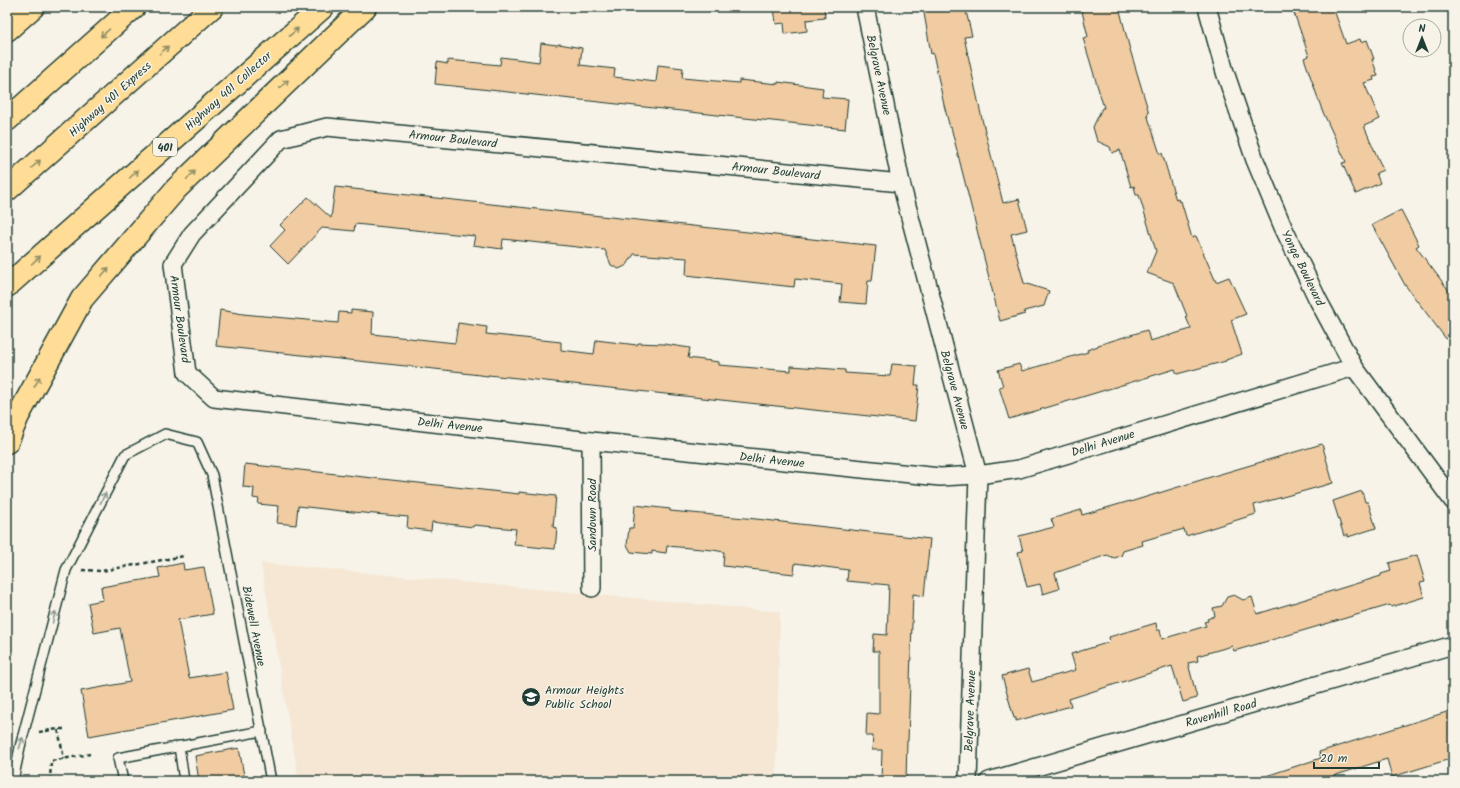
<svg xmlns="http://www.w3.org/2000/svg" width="1460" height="788" font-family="Kalam,sans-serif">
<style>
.built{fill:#f5e7d3}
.building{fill:#f1cba1;stroke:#1f3d34}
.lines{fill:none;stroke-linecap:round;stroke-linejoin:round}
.lane-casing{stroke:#1f3d34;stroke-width:12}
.street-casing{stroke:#1f3d34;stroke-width:20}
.highway-casing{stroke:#1f3d34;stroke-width:25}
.path{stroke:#1f3d34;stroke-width:2.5;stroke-dasharray:4 3;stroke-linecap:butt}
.lane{stroke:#f7f3e8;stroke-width:9}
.street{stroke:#f7f3e8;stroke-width:17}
.highway{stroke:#ffdd96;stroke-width:22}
.oneway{stroke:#8f8d65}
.oneway2{stroke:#8b988e}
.labels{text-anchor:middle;stroke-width:3;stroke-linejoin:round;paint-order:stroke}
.shield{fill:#f7f3e8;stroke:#60746a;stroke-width:1}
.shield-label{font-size:11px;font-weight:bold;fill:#1f3d34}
.street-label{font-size:12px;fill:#1f3d34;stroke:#f7f3e8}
.poi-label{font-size:12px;fill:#1f3d34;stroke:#f7f3e8;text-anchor:start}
</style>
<rect width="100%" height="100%" fill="#f7f3e8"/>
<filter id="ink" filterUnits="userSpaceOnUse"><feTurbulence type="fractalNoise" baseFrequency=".025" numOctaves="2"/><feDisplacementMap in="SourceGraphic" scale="8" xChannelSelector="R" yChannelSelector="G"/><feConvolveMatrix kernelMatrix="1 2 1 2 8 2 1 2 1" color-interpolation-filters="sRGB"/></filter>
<g filter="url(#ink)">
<!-- built -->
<path class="built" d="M261,563L780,612L776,781H299Z"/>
<!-- building -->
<g class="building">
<path d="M774,7H824L825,18L806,20L807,31L785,34L784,23L776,24Z"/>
<path d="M923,7H965L972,36L964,37L982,119L1003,203L1019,199L1027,230L1011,234L1024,283L1049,291L1044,306L1024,311L1025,314L1000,321L951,127L950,128L944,105L933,53L931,54Z"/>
<path d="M1081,7H1119L1129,46L1149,113L1147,114L1160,154L1162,153L1176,200L1178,199L1179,202L1181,201L1192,238L1196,236L1216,282L1229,277L1246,314L1231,320L1242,354L1226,360V361L1177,374L1175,369L1009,419L999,387L1003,386L998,370L1019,364L1022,371L1088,352L1087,350L1098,346V345L1147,330L1150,341L1191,329L1186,317L1187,316L1174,283L1147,273L1156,251L1139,195H1136L1134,186L1131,187L1120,150L1112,153L1110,147L1097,141L1093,127L1102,108H1104L1083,38L1088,37Z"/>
<path d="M1292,7H1333L1346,44L1360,39L1361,42L1367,40L1374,59H1372L1378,76L1373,77L1374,80L1364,83L1380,119L1364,126L1383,170L1376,173L1380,183L1356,194L1342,163L1346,162L1322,110L1304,58L1309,56Z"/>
<path d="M541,43L557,45L559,44L582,48L580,65L615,69L614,77L656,82L658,65L683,68L682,78L739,83V80L778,84V82L823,88L822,97L848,99L845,129L435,84L437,62L448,64V60L500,65L501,57L539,62Z"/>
<path d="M335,187L876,246L872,281H868L866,304L840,302L842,284L795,279L794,287L686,275L687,258L634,254L627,265L619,269L611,265L605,250L503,239L502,249L473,245L475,236L355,224L354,231L322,228L288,264L270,246L285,230L280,225L308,197L331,218Z"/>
<path d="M1401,210L1419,245L1416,247L1453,296V348L1405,285L1372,225Z"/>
<path d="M220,310L243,314L338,323L339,312L351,313V310L373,312L372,334L455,343L458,323L487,327L486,334L561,342V350L594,354L596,340L637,345L638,343L664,344L690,348L688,358L719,362V365L791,371V366L845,370V373L890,376L892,364L917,366L915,385H919L915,421L527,379L488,375V376L463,373V372L216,346Z"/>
<path d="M1322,444L1333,483L1254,505L1256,514L1186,536L1184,529L1142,541L1143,545L1123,551L1121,556L1114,558L1107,555L1055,573L1059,589L1043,594L1040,584L1027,587L1018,552L1023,551L1019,536L1054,527L1051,519L1081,510L1082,515L1130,501V502L1217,475Z"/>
<path d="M245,464L519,494V492L556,496L553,527L557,528L555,549L514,545L516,529L474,525L473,527L432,522L431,531L407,528L408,517L342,511L298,506L296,525L277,523L279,506L258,504L259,499L253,498L254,488L243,487Z"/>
<path d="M1362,491L1365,502H1368L1376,528L1348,537V534L1344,536L1333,501Z"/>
<path d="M635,505L670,509V511L756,519L930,539L924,596L913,594L908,741H907L906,781H881L882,750H872L873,736H866L867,713L879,714V651H873L874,634L887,635L889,585L847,581L848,570L795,563L794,574L723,566L724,552L713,550L667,546L666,553L652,551V554L631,552L627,545L629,528H633Z"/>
<path d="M1417,555L1425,582L1420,583L1424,597L1391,607L1390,605L1234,651L1232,646L1197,656L1198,661L1188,663L1197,698L1183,702L1172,666L1069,699L1071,706L1016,721V718H1014L1002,676L1028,669L1032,682L1076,670L1071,654L1110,642L1109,637L1156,623L1157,630H1160L1162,639L1206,626L1204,622L1208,621L1207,619L1215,616L1213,608L1222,606L1227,597L1234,595L1243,600L1252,597L1257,614L1381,576V574L1391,571L1389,563Z"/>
<path d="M183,563L184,570L204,567L213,614L178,620L189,678L226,672L233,710L89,736L81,691L130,682L120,628L94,633L88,603L103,600L101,587L160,577L158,568Z"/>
<path d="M1453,710V758L1392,777L1387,759L1317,781H1261L1260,778L1321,758L1319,752Z"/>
<path d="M239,748L245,781H199L195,756Z"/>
</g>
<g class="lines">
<defs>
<g id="lane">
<path d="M179,746L184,781"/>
<path d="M13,781L20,747L66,570L125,455L165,434L197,442L212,475L271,781"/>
<path d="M123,781L118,758L262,731"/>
</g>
<g id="street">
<path d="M865,7L901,183L978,475L968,781"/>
<path d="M1207,7L1225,72L1255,160L1283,227L1318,300L1354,367L1453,501"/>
<path d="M901,183L327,127L281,139L192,234L173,264L187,373L214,398L591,441L940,477L978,475L1019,469L1354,367"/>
<path d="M591,441L592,588"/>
<path d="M989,781L1453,645"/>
</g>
<g id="highway">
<path d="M7,30L33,7"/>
<path d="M7,120L134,7"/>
<path d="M7,190L212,7"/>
<path d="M7,286L323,7"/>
<path d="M7,442L18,416L82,299L176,189L365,7"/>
</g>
</defs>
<!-- lane casing -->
<use href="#lane" class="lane-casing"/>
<!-- street casing -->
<use href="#street" class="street-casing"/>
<!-- highway casing -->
<use href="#highway" class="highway-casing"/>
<!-- path -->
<g class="path">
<path d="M82,570L101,571L184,556"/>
<path d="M64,729H58L64,759"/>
<path d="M39,732L58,729"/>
<path d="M50,781L51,761L90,754"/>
</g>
<!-- lane -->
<use href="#lane" class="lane"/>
<!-- street -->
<use href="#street" class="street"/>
<!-- highway -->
<use href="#highway" class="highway"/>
</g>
<!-- one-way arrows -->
<defs><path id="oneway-shaft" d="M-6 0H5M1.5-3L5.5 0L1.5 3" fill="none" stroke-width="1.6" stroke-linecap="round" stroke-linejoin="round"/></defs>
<g class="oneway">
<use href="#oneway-shaft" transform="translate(294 32) rotate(-41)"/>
<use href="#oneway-shaft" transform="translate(105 33) rotate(139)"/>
<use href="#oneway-shaft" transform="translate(164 50) rotate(-42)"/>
<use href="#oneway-shaft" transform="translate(284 84) rotate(-44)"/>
<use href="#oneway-shaft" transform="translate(36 164) rotate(-42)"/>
<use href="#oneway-shaft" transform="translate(134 174) rotate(-42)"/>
<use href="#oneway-shaft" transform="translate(191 175) rotate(-44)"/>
<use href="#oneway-shaft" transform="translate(36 260) rotate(-42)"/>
<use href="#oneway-shaft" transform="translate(105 272) rotate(-49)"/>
<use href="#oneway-shaft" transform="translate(37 382) rotate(-62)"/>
</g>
<g class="oneway2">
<use href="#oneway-shaft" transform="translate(103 498) rotate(-63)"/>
<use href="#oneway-shaft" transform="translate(54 617) rotate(-76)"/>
<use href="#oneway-shaft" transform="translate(21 743) rotate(-73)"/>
</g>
</g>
<!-- icons -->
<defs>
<symbol id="school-disc" viewBox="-11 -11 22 22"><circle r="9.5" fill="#1f3d34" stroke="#f7f3e8"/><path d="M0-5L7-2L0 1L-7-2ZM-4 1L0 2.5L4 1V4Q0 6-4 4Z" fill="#fff"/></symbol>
</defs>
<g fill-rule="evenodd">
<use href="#school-disc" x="520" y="686" width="22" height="22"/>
</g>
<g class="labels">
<!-- shield labels -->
<rect class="shield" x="153" y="138" width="24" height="18" rx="3"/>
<g class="shield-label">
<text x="165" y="151">401</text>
</g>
<!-- street labels -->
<g class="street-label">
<text transform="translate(879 75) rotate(78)" y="4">Belgrave Avenue</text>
<text transform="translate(228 91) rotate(-42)" y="4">Highway 401 Collector</text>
<text transform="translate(110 99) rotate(-42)" y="4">Highway 401 Express</text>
<text transform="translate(453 139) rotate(6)" y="4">Armour Boulevard</text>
<text transform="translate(776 171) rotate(6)" y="4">Armour Boulevard</text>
<text transform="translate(1303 268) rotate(64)" y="4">Yonge Boulevard</text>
<text transform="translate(180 319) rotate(82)" y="4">Armour Boulevard</text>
<text transform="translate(955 390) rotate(75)" y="4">Belgrave Avenue</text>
<text transform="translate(450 425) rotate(6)" y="4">Delhi Avenue</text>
<text transform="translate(1103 443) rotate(-17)" y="4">Delhi Avenue</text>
<text transform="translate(772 460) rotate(6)" y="4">Delhi Avenue</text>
<text transform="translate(592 515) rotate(-90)" y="4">Sandown Road</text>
<text transform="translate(254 626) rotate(79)" y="4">Bidewell Avenue</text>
<text transform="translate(970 711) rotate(-88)" y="4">Belgrave Avenue</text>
<text transform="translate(1221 713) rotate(-16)" y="4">Ravenhill Road</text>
</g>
<!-- poi labels -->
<g class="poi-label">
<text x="545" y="694">Armour Heights<tspan x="545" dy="14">Public School</tspan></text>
</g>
</g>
<!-- margin -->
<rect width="1460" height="788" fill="none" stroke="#f7f3e8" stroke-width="24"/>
<rect x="12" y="12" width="1436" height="764" fill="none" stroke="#1f3d34" stroke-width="1.5" filter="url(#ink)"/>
<!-- north arrow -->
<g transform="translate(1422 38)"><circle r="19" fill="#f7f3e8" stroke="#a1aaa0"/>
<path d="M0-3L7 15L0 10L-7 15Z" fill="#1f3d34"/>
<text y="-6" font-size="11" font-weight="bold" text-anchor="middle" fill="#1f3d34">N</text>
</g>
<!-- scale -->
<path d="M1314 762v6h65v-6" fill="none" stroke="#1f3d34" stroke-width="2"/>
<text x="1320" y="762" font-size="12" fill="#1f3d34" stroke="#f7f3e8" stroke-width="3" paint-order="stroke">20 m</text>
</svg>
